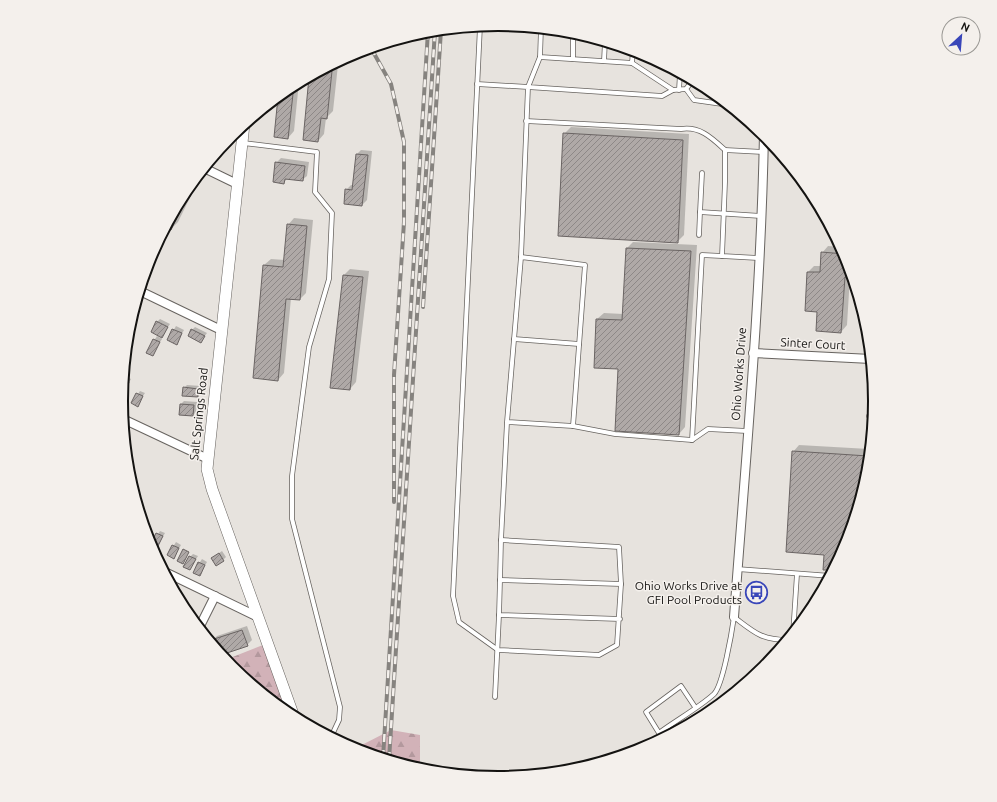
<svg xmlns="http://www.w3.org/2000/svg" width="997" height="802" font-family="Ubuntu,sans-serif">
<style>
.forest{fill:url(#forest-firs)}
.shadow{fill:#0003}
.building{fill:url(#building-hatch);stroke:#6a6463}
.lines{fill:none;stroke-linecap:round;stroke-linejoin:round}
.lane-casing{stroke:#686460;stroke-width:5.5}
.street-casing{stroke:#686460;stroke-width:10}
.secondary-casing{stroke:#686460;stroke-width:12}
.lane{stroke:#fff;stroke-width:4}
.street{stroke:#fff;stroke-width:8}
.secondary{stroke:#fff;stroke-width:11}
.rail-casing{stroke:#86837f;stroke-width:4}
.rail{stroke:#f4f0ec;stroke-width:2.5;stroke-dasharray:8;stroke-linecap:butt}
.labels{text-anchor:middle;stroke-width:3;stroke-linejoin:round;paint-order:stroke}
.street-label{font-size:12px;fill:#141311;stroke:#f4f0ec}
.poi-label{font-size:12px;fill:#141311;stroke:#f4f0ec;text-anchor:end}
.rim{fill:none;stroke:#141311;stroke-width:2}
</style>
<defs>
<pattern id="forest-firs" width="22" height="20" patternUnits="userSpaceOnUse"><rect width="22" height="20" fill="#d2b2b8"/><path d="M5 1l3.5 6h-7zM16 11l3.5 6h-7z" fill="#b3989d"/></pattern>
<pattern id="building-hatch" width="6" height="6" patternUnits="userSpaceOnUse"><rect width="6" height="6" fill="#afa9a7"/><path d="M-1 1l2-2M0 6l6-6M5 7l2-2" fill="none" stroke="#8d8887"/></pattern>
</defs>
<rect width="100%" height="100%" fill="#e7e3de"/>
<!-- forest -->
<g class="forest">
<path d="M268,643L292,710L286,712L232,667L225,660Z"/>
<path d="M391,730L420,735V769L354,749Z"/>
</g>
<!-- shadow -->
<g class="shadow">
<path d="M333,64L338,65L333,111L326,118L324,134L318,141L304,139L311,76Z"/>
<path d="M299,82L294,131L288,138L275,136L279,96Z"/>
<path d="M571,127L689,134L684,235L677,242L564,134Z"/>
<path d="M361,150L372,151L367,200L362,205L346,190L351,185H353L357,154Z"/>
<path d="M281,158L309,162L307,176L302,180L288,178L284,182L276,163Z"/>
<path d="M204,169L178,222L171,229L185,191Z"/>
<path d="M294,218L313,220L306,293L300,299L291,298L284,373L278,380L264,265L271,259L285,260L288,225Z"/>
<path d="M633,242L697,245L685,427L679,434L619,368L595,367L597,319L604,313L623,314L627,248Z"/>
<path d="M828,246L842,247L853,276H850L847,325L841,332L818,311L808,272L814,266H821L822,253Z"/>
<path d="M350,269L369,271L356,382L350,389L344,275Z"/>
<path d="M160,319L170,324L162,336L157,322Z"/>
<path d="M176,326L184,330L176,344L168,340Z"/>
<path d="M195,327L207,333L201,341L192,330Z"/>
<path d="M157,336L162,339L152,355L147,352Z"/>
<path d="M125,376L131,379L122,395L124,377Z"/>
<path d="M187,385L201,386L200,393L197,396L184,388Z"/>
<path d="M140,391L145,393L137,405L132,403Z"/>
<path d="M184,401L197,402L196,412L193,415L180,414L181,404Z"/>
<path d="M872,432L868,475L847,545L834,569H824L825,554L793,452L799,445L869,449L870,435Z"/>
<path d="M160,531L165,533L156,549L151,546Z"/>
<path d="M176,542L181,545L174,558L168,555Z"/>
<path d="M222,551L226,557L223,560L212,558Z"/>
<path d="M193,554L198,556L190,569V557Z"/>
<path d="M202,559L207,562L200,575L194,572Z"/>
<path d="M247,626L252,640L247,645L212,641L217,636Z"/>
</g>
<!-- building -->
<g class="building">
<path d="M322,70L332,71L327,119L321,118L318,142L303,140L309,77Z"/>
<path d="M294,85L288,139L274,137L278,97Z"/>
<path d="M563,133L683,140L678,243L558,236Z"/>
<path d="M356,154L368,155L362,206L344,204L345,189L352,190Z"/>
<path d="M275,162L305,166L303,181L285,179L284,184L273,182Z"/>
<path d="M198,175L171,230L166,227L185,191Z"/>
<path d="M287,224L307,226L300,300L286,299L278,381L253,378L263,265L283,267Z"/>
<path d="M626,248L691,251L679,435L615,431L618,369L594,368L596,319L622,320Z"/>
<path d="M821,252L845,254L846,260H848L853,277H845L841,333L816,331L817,312L805,311L807,272H820Z"/>
<path d="M343,275L363,277L350,390L330,388Z"/>
<path d="M156,321L168,327L162,338L151,332Z"/>
<path d="M172,329L182,333L177,345L167,340Z"/>
<path d="M191,329L205,336L201,343L188,336Z"/>
<path d="M153,339L160,342L153,356L146,353Z"/>
<path d="M124,380L129,382L122,395Z"/>
<path d="M183,387L198,389V397L182,396Z"/>
<path d="M136,393L143,396L138,407L131,403Z"/>
<path d="M180,404L194,405L193,416L179,415Z"/>
<path d="M869,434H872L868,475L847,545L833,570H823L824,555L786,552L792,451L868,456Z"/>
<path d="M156,533L163,536L156,550L150,545Z"/>
<path d="M172,545L179,548L174,559L167,555Z"/>
<path d="M183,549L189,552L183,564L177,561Z"/>
<path d="M219,553L224,561L216,566L211,558Z"/>
<path d="M189,556L196,559L190,570L183,567Z"/>
<path d="M198,562L205,565L200,576L193,573Z"/>
<path d="M242,630L248,646L221,655L212,644L211,640Z"/>
</g>
<g class="lines">
<defs>
<g id="lane">
<path d="M480,26L453,596L459,622L498,650L599,655L617,645L621,584L500,580L499,615L620,619"/>
<path d="M541,28L540,57L632,63L633,50"/>
<path d="M540,57L528,87L662,96L673,90"/>
<path d="M573,59V32"/>
<path d="M604,61L605,41"/>
<path d="M632,63L673,90L686,89L693,80"/>
<path d="M477,84L528,87L521,257"/>
<path d="M686,89L694,100L729,105"/>
<path d="M679,90L680,73"/>
<path d="M526,121L681,129C700,126 712,138 725,150"/>
<path d="M243,143L317,152L315,192L332,213L329,279L309,347L292,476V519L340,707L339,720L331,737"/>
<path d="M702,173L700,212L761,216"/>
<path d="M699,235L700,212"/>
<path d="M758,258L722,256L725,182V150L763,152"/>
<path d="M514,339L579,344"/>
<path d="M869,416H874"/>
<path d="M573,426L615,434L692,440L708,429L747,431"/>
<path d="M692,440L702,255L722,256"/>
<path d="M501,540L507,422L573,426L585,265L521,257L507,422"/>
<path d="M737,569L831,576"/>
<path d="M500,580L501,540L619,547L621,584"/>
<path d="M734,617C754,632 761,640 788,640"/>
<path d="M793,634L797,574"/>
<path d="M495,697L499,615"/>
<path d="M695,707L681,686L646,712L659,733C675,721 700,707 714,694C723,685 732,631 734,617"/>
</g>
<g id="street">
<path d="M204,168L237,184"/>
<path d="M140,291L221,330"/>
<path d="M753,353L871,359"/>
<path d="M123,419L208,459"/>
<path d="M165,572L258,617"/>
<path d="M734,617C746,456 761,295 764,134"/>
<path d="M199,628L215,596"/>
</g>
<path id="secondary" d="M244,124L207,469L212,489L294,717"/>
</defs>
<!-- lane casing -->
<use href="#lane" class="lane-casing"/>
<!-- street casing -->
<use href="#street" class="street-casing"/>
<!-- secondary casing -->
<use href="#secondary" class="secondary-casing"/>
<!-- lane -->
<use href="#lane" class="lane"/>
<!-- street -->
<use href="#street" class="street"/>
<!-- secondary -->
<use href="#secondary" class="secondary"/>
<defs>
<g id="rail">
<path d="M371,48L391,84L404,142V222L394,375V502"/>
<path d="M423,307L441,30"/>
<path d="M383,758L428,31"/>
<path d="M389,760L435,30"/>
</g>
</defs>
<!-- rail casing -->
<use href="#rail" class="rail-casing"/>
<!-- rail -->
<use href="#rail" class="rail"/>
</g>
<!-- icons -->
<defs>
<symbol id="bus-ring" viewBox="-11 -11 22 22"><circle r="9.5" fill="#f4f0ec" stroke="#3946b9" stroke-width="1.5"/><path d="M-5-6H5V4H4V6H2V4H-2V6H-4V4H-5ZM-3.5-4V0h7V-4ZM-3.5 1.2v1.5H-2V1.2ZM2 1.2v1.5H3.5V1.2Z" fill="#3946b9"/></symbol>
</defs>
<g fill-rule="evenodd">
<use href="#bus-ring" x="744" y="580" width="25" height="25"/>
</g>
<g class="labels">
<!-- street labels -->
<g class="street-label">
<text transform="translate(813 344) rotate(3)" y="4">Sinter Court</text>
<text transform="translate(739 374) rotate(-86)" y="4">Ohio Works Drive</text>
<text transform="translate(199 414) rotate(-84)" y="4">Salt Springs Road</text>
</g>
<!-- poi labels -->
<g class="poi-label">
<text x="742" y="590">Ohio Works Drive at<tspan x="742" dy="14">GFI Pool Products</tspan></text>
</g>
</g>
<!-- crop -->
<path d="M0 0H997V802H0ZM128 401a370 370 0 1 1 740 0a370 370 0 1 1-740 0Z" fill="#f4f0ec" fill-rule="evenodd"/>
<path class="rim" d="M128 401a370 370 0 1 1 740 0a370 370 0 1 1-740 0Z"/>
<!-- north arrow -->
<g transform="translate(961 36) rotate(26)"><circle r="19" fill="#f4f0ec" stroke="#9a9894"/>
<path d="M0-3L7 15L0 10L-7 15Z" fill="#3946b9"/>
<text y="-6" font-size="11" font-weight="bold" text-anchor="middle" fill="#141311">N</text>
</g>
</svg>
